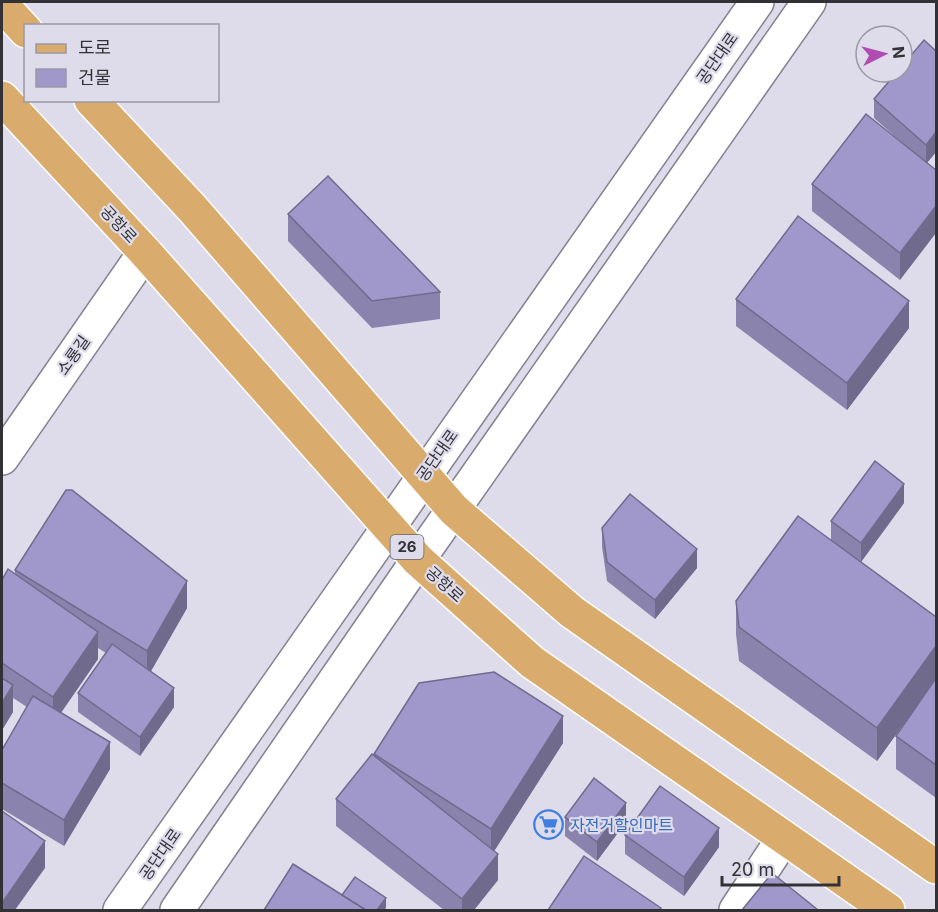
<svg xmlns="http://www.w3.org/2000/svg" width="938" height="912" font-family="Inter,'Noto Sans KR',sans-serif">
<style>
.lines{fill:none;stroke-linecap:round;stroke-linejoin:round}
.minor-casing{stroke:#82818e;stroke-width:36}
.tertiary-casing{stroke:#82818e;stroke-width:36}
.primary-casing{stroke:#fff;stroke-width:36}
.minor{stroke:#fff;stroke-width:33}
.tertiary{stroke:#fff;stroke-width:33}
.primary{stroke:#d9ac6d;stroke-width:33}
.wall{fill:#8a83ae}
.shaded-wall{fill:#706a8d}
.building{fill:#a098ca;stroke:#706a8d;stroke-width:1.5}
.labels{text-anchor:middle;stroke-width:4.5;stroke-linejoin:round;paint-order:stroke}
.shield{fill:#dedceb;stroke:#66646c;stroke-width:1.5}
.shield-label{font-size:15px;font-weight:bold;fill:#323136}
.street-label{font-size:16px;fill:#323136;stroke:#dedceb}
.shop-label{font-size:16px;fill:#366cbe;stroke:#dedceb;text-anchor:start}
</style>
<rect width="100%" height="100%" fill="#dedceb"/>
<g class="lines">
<defs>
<g id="minor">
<path d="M2,458L145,252"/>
<path d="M736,910L783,839"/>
</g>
<g id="tertiary">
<path d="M120,910L757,2"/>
<path d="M177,910L418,560L809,2"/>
</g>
<g id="primary">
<path d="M2,5L26,31"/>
<path d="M2,98L145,252L418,560L532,662L888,910"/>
<path d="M91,100L192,208L454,510L572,612L936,867"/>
</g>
</defs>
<!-- minor casing -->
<use href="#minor" class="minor-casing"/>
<!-- tertiary casing -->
<use href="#tertiary" class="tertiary-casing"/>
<!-- primary casing -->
<use href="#primary" class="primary-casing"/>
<!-- minor -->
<use href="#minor" class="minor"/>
<!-- tertiary -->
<use href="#tertiary" class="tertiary"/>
<!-- primary -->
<use href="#primary" class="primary"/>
</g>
<!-- wall -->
<g class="wall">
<path d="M874,99L936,152L927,163L900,280L812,211V184L907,147L874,118Z"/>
<path d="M288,214L440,292V319L372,328L288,241Z"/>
<path d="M736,299L909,328L847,410L736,326Z"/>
<path d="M904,503L861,562L831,540V521Z"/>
<path d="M602,528L697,568L655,619L607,581L602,547Z"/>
<path d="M15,570L187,608L151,671L174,707L140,756L78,712V693L106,653L98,648V659L61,713L110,769L64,846L2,809V750L27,707L13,698V712L2,730V580L15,573Z"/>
<path d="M736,601L936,617V798L896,769V736L907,719L877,761L739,661L736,634Z"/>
<path d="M563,743L494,851L498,880L474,910H444L336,826V799L374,755V754Z"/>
<path d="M565,817L626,822L597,861L565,836Z"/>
<path d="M625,835L719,847L684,896L625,854Z"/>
</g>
<!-- shaded-wall -->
<g class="shaded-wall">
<path d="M936,132V152L926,164V145Z"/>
<path d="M936,206V233L900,280V253Z"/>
<path d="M909,301V328L847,410V383Z"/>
<path d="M904,484V503L861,562V543Z"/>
<path d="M697,549V568L655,619V600Z"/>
<path d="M187,581V608L147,678V651Z"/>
<path d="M98,632V659L53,724V697Z"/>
<path d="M936,646V679L877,761V728Z"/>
<path d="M13,685V712L2,730V703Z"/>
<path d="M174,688V707L140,756V737Z"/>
<path d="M563,716V743L491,856V829Z"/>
<path d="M110,742V769L64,846V820Z"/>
<path d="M626,803V822L597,861V842Z"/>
<path d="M719,828V847L684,896V877Z"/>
<path d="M45,841V868L15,910H2V903Z"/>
<path d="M498,854V880L474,910H462V899Z"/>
<path d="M386,898V908L384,910H377Z"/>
</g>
<!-- building -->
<g class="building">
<path d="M924,40L936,51V132L926,145L874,99L897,72H902V66Z"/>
<path d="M866,114L936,170V206L900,253L812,184Z"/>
<path d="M328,176L440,292L372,301L288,214Z"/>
<path d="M798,216L909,301L847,383L736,299Z"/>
<path d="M875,461L904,484L861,543L831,521Z"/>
<path d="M66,490H72L187,581L147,651L15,570Z"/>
<path d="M630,494L697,549L655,600L607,562L602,528Z"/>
<path d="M798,516L936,617V646L877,728L739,627L736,601Z"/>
<path d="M8,569L98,632L53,697L2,663V580Z"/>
<path d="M112,644L174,688L140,737L78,693Z"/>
<path d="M494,672L563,716L491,829L374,754L419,683Z"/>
<path d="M2,678L13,685L2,703Z"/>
<path d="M936,678V765L896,736Z"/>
<path d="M33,696L110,742L64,820L2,783V750Z"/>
<path d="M372,754L498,854L462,899L336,799Z"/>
<path d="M594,778L626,803L597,842L565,817Z"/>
<path d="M660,786L719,828L684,877L625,835Z"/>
<path d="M2,811L45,841L2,903Z"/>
<path d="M584,856L661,908L659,910H548Z"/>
<path d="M293,864L366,910H264Z"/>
<path d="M772,873L818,910H742Z"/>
<path d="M355,877L386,898L377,910H366L342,895Z"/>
</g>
<!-- icons -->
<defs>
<symbol id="supermarket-ring" viewBox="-11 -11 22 22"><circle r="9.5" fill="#dedceb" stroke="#3f7fe0" stroke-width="1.5"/><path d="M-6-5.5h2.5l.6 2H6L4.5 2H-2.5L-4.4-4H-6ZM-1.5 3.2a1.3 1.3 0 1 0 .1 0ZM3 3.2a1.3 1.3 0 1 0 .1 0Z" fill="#3f7fe0"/></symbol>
</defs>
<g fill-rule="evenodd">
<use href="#supermarket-ring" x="532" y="808" width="33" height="33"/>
</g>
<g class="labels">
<!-- shield labels -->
<rect class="shield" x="390.5" y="535" width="33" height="24" rx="4.5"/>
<g class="shield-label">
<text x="407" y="552">26</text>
</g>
<!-- street labels -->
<g class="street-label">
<text transform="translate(717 58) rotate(-55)" y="6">공단대로</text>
<text transform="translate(119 224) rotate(47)" y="6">공항로</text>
<text transform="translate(73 355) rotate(-55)" y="6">소룡길</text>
<text transform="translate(437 455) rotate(-55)" y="6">공단대로</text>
<text transform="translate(445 584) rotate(42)" y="6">공항로</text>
<text transform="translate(160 854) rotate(-55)" y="6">공단대로</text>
</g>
<!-- shop labels -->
<g class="shop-label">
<text x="570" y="831">자전거할인마트</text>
</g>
</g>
<!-- border -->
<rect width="938" height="912" fill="none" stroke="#323136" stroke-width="6"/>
<!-- legend -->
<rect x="24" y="24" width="195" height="78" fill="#dedceb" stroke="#9998a3" stroke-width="1.5"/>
<rect x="36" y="44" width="30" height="9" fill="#d9ac6d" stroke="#9998a3" stroke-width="1.5"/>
<text x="78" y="54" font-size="18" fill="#323136">도로</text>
<rect x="36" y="69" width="30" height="18" fill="#a098ca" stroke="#9998a3" stroke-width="1.5"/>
<text x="78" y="84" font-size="18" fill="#323136">건물</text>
<!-- north arrow -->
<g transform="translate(884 54) rotate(84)"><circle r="28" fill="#dedceb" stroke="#9998a3" stroke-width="1.5"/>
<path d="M0-4.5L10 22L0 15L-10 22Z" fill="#b04cb2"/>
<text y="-9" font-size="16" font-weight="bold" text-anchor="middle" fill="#323136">N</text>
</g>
<!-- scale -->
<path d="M722 876v9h117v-9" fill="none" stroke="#323136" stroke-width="3"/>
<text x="731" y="876" font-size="18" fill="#323136" stroke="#dedceb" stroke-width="4.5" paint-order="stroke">20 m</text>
</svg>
